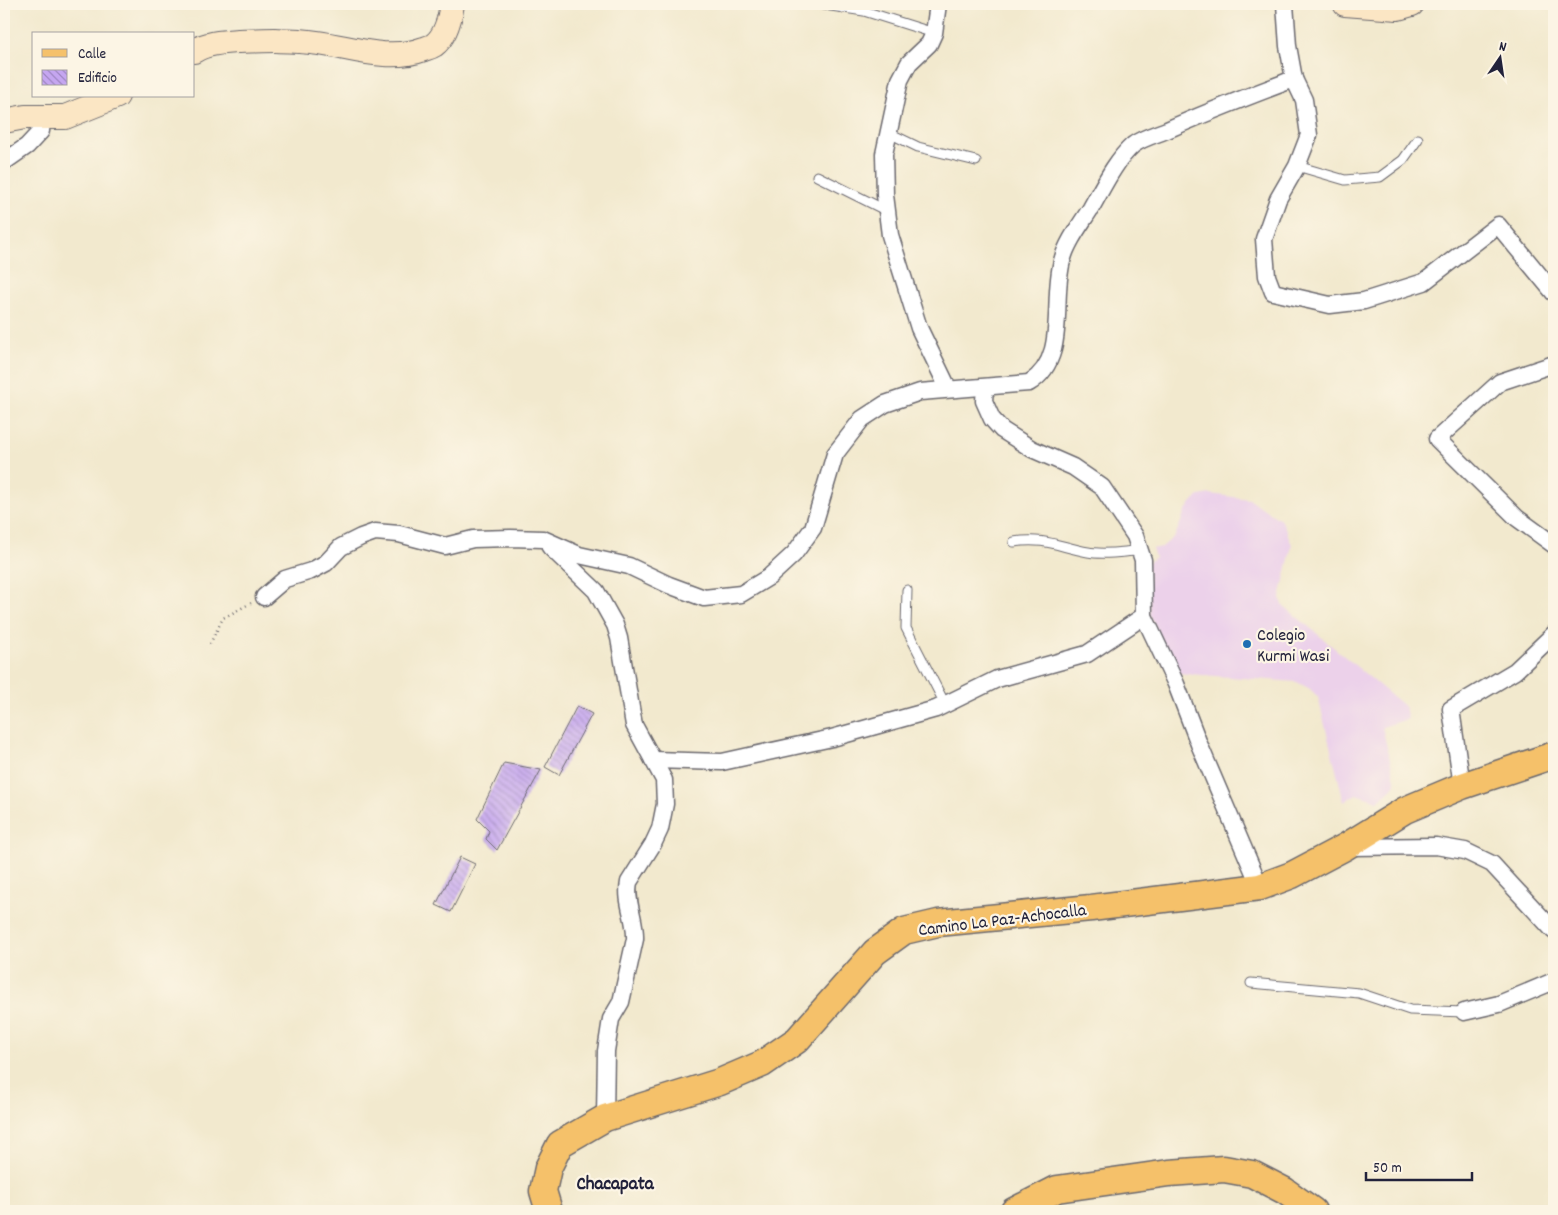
<svg xmlns="http://www.w3.org/2000/svg" width="1558" height="1215" font-family="Dekko,sans-serif">
<style>
.built{fill:#ecd1ea}
.building{fill:url(#building-back-hatch)}
.lines{fill:none;stroke-linecap:round;stroke-linejoin:round}
.service-casing{stroke:#6b686e;stroke-width:11}
.minor-casing{stroke:#6b686e;stroke-width:19}
.secondary-casing{stroke:#6b686e;stroke-width:26}
.primary-casing{stroke:#6b686e;stroke-width:29}
.path{stroke:#6b686e;stroke-width:2.5;stroke-dasharray:1 4;stroke-linecap:butt}
.service{stroke:#fff;stroke-width:9}
.minor{stroke:#fff;stroke-width:16}
.secondary{stroke:#fbe6c4;stroke-width:24}
.primary{stroke:#f5c16b;stroke-width:26}
.poi-dot{fill:#1f6fb2;stroke:#fcf5e5;stroke-width:2}
.labels{text-anchor:middle;stroke-width:4.5;stroke-linejoin:round;paint-order:stroke}
.poi-label{font-size:18px;fill:#22223b;stroke:#fcf5e5;text-anchor:start}
.street-label{font-size:18px;fill:#22223b;stroke:#fcf5e5}
.neighbourhood-label{font-size:19px;font-weight:bold;fill:#22223b;stroke:#fcf5e5}
</style>
<defs>
<pattern id="building-back-hatch" width="6" height="6" patternUnits="userSpaceOnUse" patternTransform="scale(1.25)"><rect width="6" height="6" fill="#c5a6f0"/><path d="M-1 5l2 2M0 0l6 6M5-1l2 2" fill="none" stroke="#a087c4"/></pattern>
</defs>
<rect width="100%" height="100%" fill="#fcf5e5"/>
<filter id="ink" filterUnits="userSpaceOnUse"><feTurbulence type="fractalNoise" baseFrequency=".02" numOctaves="2"/><feDisplacementMap in="SourceGraphic" scale="10" xChannelSelector="R" yChannelSelector="G"/><feConvolveMatrix kernelMatrix="1 2 1 2 8 2 1 2 1" color-interpolation-filters="sRGB"/></filter>
<filter id="wash" filterUnits="userSpaceOnUse"><feTurbulence type="fractalNoise" baseFrequency=".0096" numOctaves="4" result="noise"/><feDisplacementMap in="SourceGraphic" scale="20" xChannelSelector="R" yChannelSelector="G"/><feGaussianBlur stdDeviation="1.12" result="paint"/><feColorMatrix in="noise" values="0 0 0 0 0 0 0 0 0 0 0 0 0 0 0 0 0 1.4 0 .05"/><feComposite in="paint" operator="in"/></filter>
<g filter="url(#wash)">
<rect width="100%" height="100%" fill="#f2e9ce"/>
<!-- built -->
<path class="built" d="M1210,494L1249,499L1282,521L1292,545L1280,598L1284,606L1405,707L1408,719L1382,727L1396,784L1378,801L1356,794L1344,802L1318,697L1310,689L1297,682L1176,673L1150,615L1148,563L1155,557L1152,549L1162,547L1175,536L1185,512L1191,503L1199,496Z"/>
<g id="blocks">
<!-- building -->
<g class="building">
<path d="M577,706L592,714L559,775L545,767Z"/>
<path d="M504,763L541,770L497,850L486,839L489,831L477,819Z"/>
<path d="M460,857L475,864L451,912L436,905Z"/>
</g>
</g>
</g>
<g filter="url(#ink)">
<use href="#blocks" fill-opacity="0" stroke="#6b686e" stroke-width="1"/>
<g class="lines">
<defs>
<g id="service">
<path d="M818,4L864,11L934,33"/>
<path d="M889,133L918,147L976,161"/>
<path d="M1297,166L1345,180L1380,177L1403,160L1418,139"/>
<path d="M817,176L887,211"/>
<path d="M1014,542C1045,537 1060,547 1088,552C1103,555 1121,552 1136,551L1141,555"/>
<path d="M907,590L906,628L945,704"/>
<path d="M1251,983L1359,993L1410,1010L1464,1012"/>
</g>
<g id="minor">
<path d="M938,4L934,33L929,44L909,63L900,80L884,154L885,195L890,235L919,328L948,388"/>
<path d="M1294,79L1304,100L1309,135L1297,166L1278,199L1264,239L1267,276L1273,292L1330,305L1364,301L1424,282L1498,225L1554,293"/>
<path d="M4,162L27,146L41,131L42,118"/>
<path d="M1554,364L1500,382L1437,439L1517,518L1554,545"/>
<path d="M985,388L984,401L992,419L1002,430L1032,449L1073,467L1102,487L1135,536L1143,560L1144,616L1176,684L1199,744L1260,887"/>
<path d="M550,547L596,591L615,625L619,638L634,725L664,780L665,804L660,829L653,844L629,882C625,902 636,919 635,939L621,1002L611,1019L606,1051L605,1118"/>
<path d="M264,597L285,579L311,571L326,563L341,547L361,537L375,532L399,534L445,546L473,539L511,538L543,539L579,555L629,566L669,585L704,598L741,594L769,577L794,554L813,528L835,454L862,419L885,404L920,392L1029,383C1069,359 1051,301 1062,261C1067,242 1081,224 1091,208C1103,187 1115,161 1133,145C1142,138 1157,134 1167,130C1209,111 1252,95 1294,79L1288,46L1285,4"/>
<path d="M653,760L722,762L832,738L936,709L997,679L1087,654L1144,616"/>
<path d="M1462,786L1451,709L1515,671L1554,634"/>
<path d="M1350,847L1436,846L1465,851L1492,864L1554,931"/>
<path d="M1464,1012L1499,1004L1554,981"/>
</g>
<g id="secondary">
<path d="M1345,4L1398,8L1412,4"/>
<path d="M194,51C206,43 224,42 238,41C265,40 291,39 318,43C353,48 389,62 424,49C427,48 431,47 434,45C446,36 450,18 452,4"/>
<path d="M4,121L25,117H65L117,96"/>
</g>
<g id="primary">
<path d="M549,1211L543,1191L548,1168L560,1144L605,1118L720,1082L762,1064L797,1040L875,952L904,931L938,923L1091,908L1260,887L1292,875L1345,847L1405,810L1462,786L1554,755"/>
<path d="M1014,1211L1057,1189L1169,1173L1224,1169L1252,1174L1285,1191L1313,1211"/>
</g>
</defs>
<!-- service casing -->
<use href="#service" class="service-casing"/>
<!-- minor casing -->
<use href="#minor" class="minor-casing"/>
<!-- secondary casing -->
<use href="#secondary" class="secondary-casing"/>
<!-- primary casing -->
<use href="#primary" class="primary-casing"/>
<!-- path -->
<path class="path" d="M210,644L223,618L251,603"/>
<!-- service -->
<use href="#service" class="service"/>
<!-- minor -->
<use href="#minor" class="minor"/>
<!-- secondary -->
<use href="#secondary" class="secondary"/>
<!-- primary -->
<use href="#primary" class="primary"/>
</g>
</g>
<!-- markers -->
<circle class="poi-dot" cx="1247" cy="644" r="5"/>
<g class="labels">
<!-- poi labels -->
<g class="poi-label">
<text x="1257" y="640">Colegio<tspan x="1257" dy="21">Kurmi Wasi</tspan></text>
</g>
<!-- street labels -->
<g class="street-label">
<text transform="translate(1002 919) rotate(-7)" y="6">Camino La Paz-Achocalla</text>
</g>
<!-- neighbourhood labels -->
<g class="neighbourhood-label">
<text x="615" y="1189">Chacapata</text>
</g>
</g>
<!-- margin -->
<rect width="1558" height="1215" fill="none" stroke="#fcf5e5" stroke-width="20"/>
<!-- legend -->
<rect x="32" y="32" width="162" height="65" fill="#fcf5e5" stroke="#a5a1a1"/>
<rect x="42" y="49" width="25" height="8" fill="#f5c16b" stroke="#a5a1a1"/>
<text x="78" y="58" font-size="15" fill="#22223b">Calle</text>
<rect x="42" y="70" width="25" height="15" fill="url(#building-back-hatch)" stroke="#a5a1a1"/>
<text x="78" y="82" font-size="15" fill="#22223b">Edificio</text>
<!-- north arrow -->
<g transform="translate(1500 58) rotate(13)" stroke="#fcf5e5" stroke-width="4" paint-order="stroke">
<path d="M0-4L9 19L0 12L-9 19Z" fill="#22223b"/>
<text y="-8" font-size="14" font-weight="bold" text-anchor="middle" fill="#22223b">N</text>
</g>
<!-- scale -->
<path d="M1366 1172v8h106v-8" fill="none" stroke="#22223b" stroke-width="2.5"/>
<text x="1373" y="1172" font-size="15" fill="#22223b" stroke="#fcf5e5" stroke-width="4" paint-order="stroke">50 m</text>
</svg>
